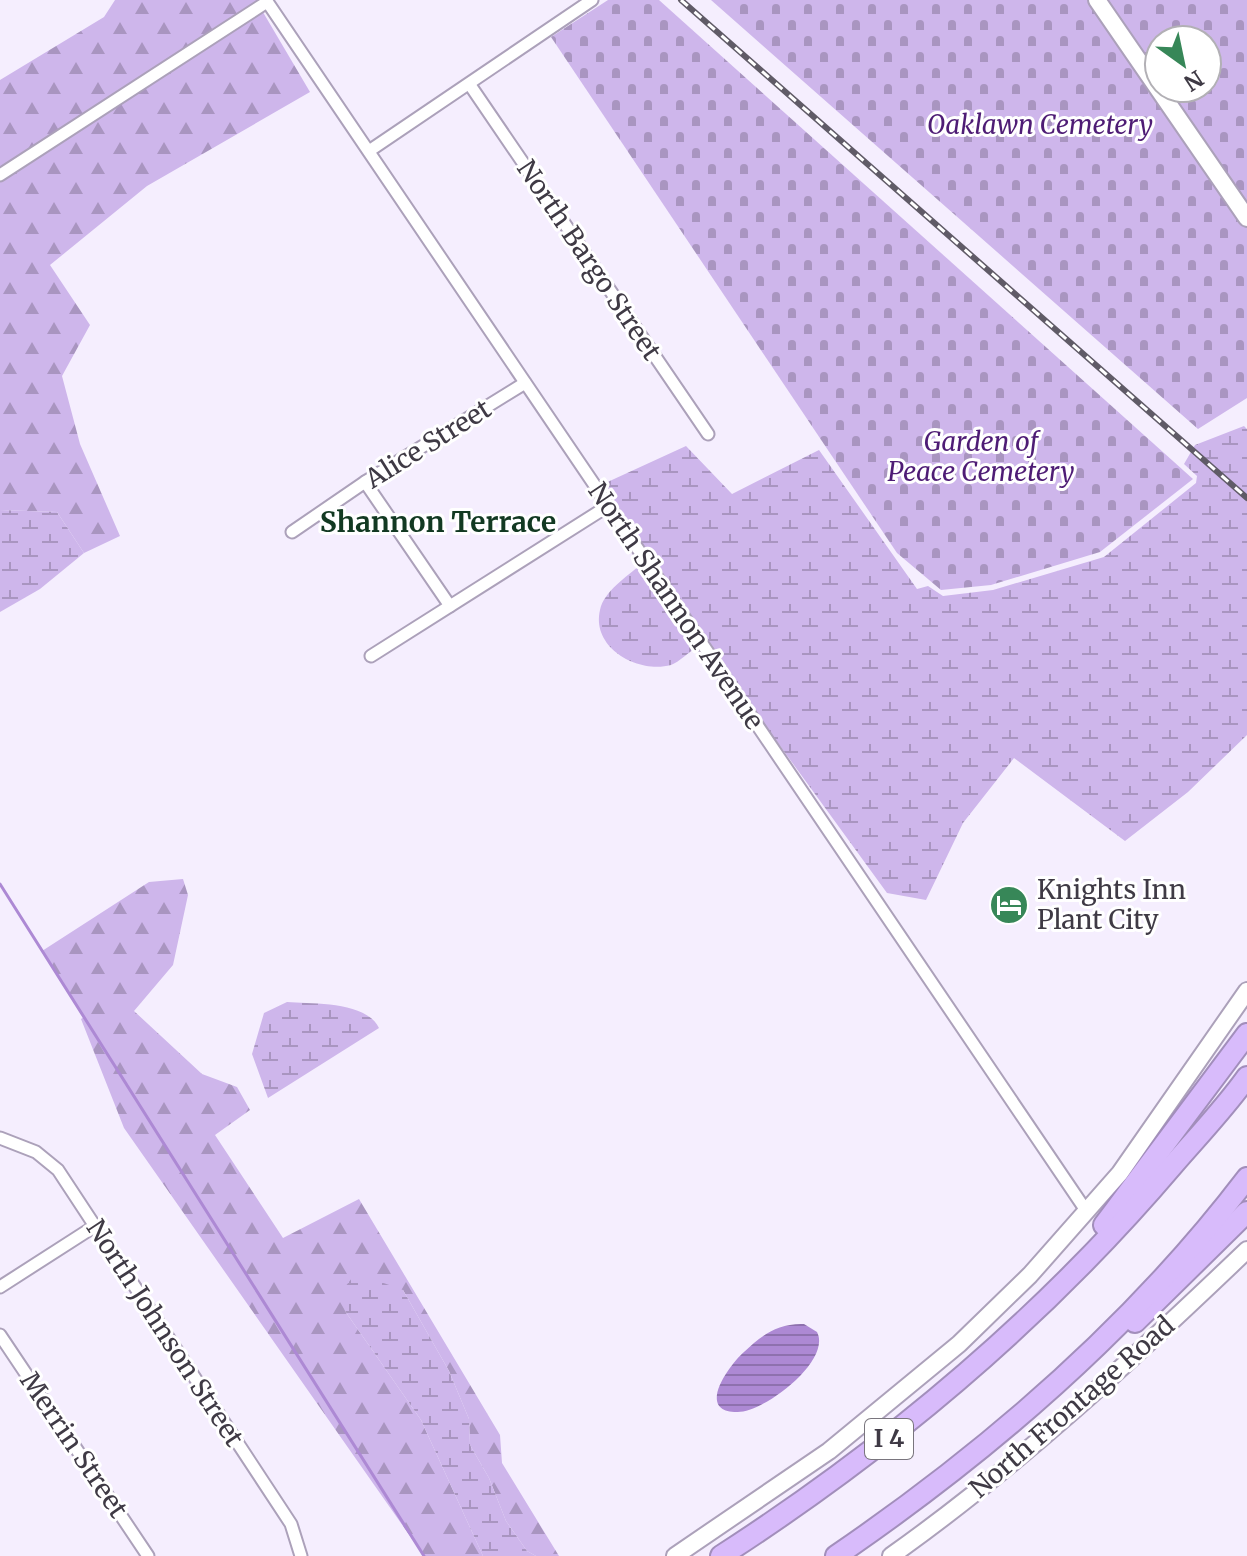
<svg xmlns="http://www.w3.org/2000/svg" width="1247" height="1556" font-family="Merriweather,serif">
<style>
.forest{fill:url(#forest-firs)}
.wetland{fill:url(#wetland-marsh)}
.cemetery{fill:url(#cemetery-stones);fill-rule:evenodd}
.water{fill:url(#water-rules)}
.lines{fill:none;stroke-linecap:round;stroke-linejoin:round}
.stream{stroke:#ad89d4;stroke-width:3}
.street-casing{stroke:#aca1ba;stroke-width:15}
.secondary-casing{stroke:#aca1ba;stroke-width:20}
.highway-casing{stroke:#a28ebb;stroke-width:24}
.street{stroke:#fff;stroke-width:11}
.secondary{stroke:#fff;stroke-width:16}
.highway{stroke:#d8bbfb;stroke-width:20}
.rail-casing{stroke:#605b67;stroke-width:6}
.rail{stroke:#fff;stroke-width:3;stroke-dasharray:9;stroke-linecap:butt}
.labels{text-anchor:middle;stroke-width:6;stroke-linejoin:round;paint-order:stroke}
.shield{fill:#fff;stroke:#79757d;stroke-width:2}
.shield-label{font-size:24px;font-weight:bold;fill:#3f3a45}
.park-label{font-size:26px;font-style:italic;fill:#4e1c75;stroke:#fff}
.street-label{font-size:26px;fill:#3f3a45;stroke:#fff}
.poi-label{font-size:26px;fill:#3f3a45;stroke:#fff;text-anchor:start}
.neighbourhood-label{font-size:28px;font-weight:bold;fill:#123922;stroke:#fff}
</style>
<defs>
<pattern id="forest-firs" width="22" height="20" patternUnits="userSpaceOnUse" patternTransform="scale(2)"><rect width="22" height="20" fill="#ceb6eb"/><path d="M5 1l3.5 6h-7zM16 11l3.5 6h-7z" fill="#a995c0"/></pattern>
<pattern id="wetland-marsh" width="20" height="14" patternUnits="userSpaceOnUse" patternTransform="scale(2)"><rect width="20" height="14" fill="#ceb6eb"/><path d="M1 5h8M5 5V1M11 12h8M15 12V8" fill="none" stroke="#a995c0"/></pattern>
<pattern id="cemetery-stones" width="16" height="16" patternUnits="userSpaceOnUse" patternTransform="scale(2)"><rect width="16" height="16" fill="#ceb6eb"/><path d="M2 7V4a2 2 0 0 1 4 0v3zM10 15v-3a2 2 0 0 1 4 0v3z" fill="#a995c0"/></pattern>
<pattern id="water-rules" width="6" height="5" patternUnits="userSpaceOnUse" patternTransform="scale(2)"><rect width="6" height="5" fill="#ad89d4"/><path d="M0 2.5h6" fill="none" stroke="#8e71ae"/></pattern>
</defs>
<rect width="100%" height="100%" fill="#f5eefe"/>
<!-- forest -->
<g class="forest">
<path d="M115,0H259L257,2L310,92L147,186L50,265L90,325L62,376L80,444L120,536L84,553L57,512L0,510V80L104,17Z"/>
<path d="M183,879L188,895L173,965L134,1011L202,1074L237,1087L250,1110L215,1135L283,1238L359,1199L500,1435L502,1463L559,1556H536L527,1551L506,1521L489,1478L470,1445L469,1419L449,1371L403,1290L345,1311L421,1420L483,1556H424L124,1128L81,1019L84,1017L42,951L149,882Z"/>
</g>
<!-- wetland -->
<g class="wetland">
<path d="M1244,426L1247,429V735L1188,792L1125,841L1014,758L963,823L926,900L887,893L751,706L601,485L686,446L732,494L819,450L917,589L928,586L943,596L993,590L1104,557L1196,483L1197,476L1184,464L1195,445Z"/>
<path d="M0,510L57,512L84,553L40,589L0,612Z"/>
<path d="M641,564L697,647C689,652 679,662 671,665C638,674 591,648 600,610C604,591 627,577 641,564Z"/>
<path d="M287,1002C313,1004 366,1001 379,1028L268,1098L252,1054L264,1013Z"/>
<path d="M356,1273L403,1290L449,1371L469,1419L470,1445L489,1478L506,1521L527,1551L536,1556H483L421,1420L345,1311L341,1292Z"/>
</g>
<!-- cemetery -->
<g class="cemetery">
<path d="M608,0H659L1193,479L1100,552L991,585L941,590L897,553L551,37Z"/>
<path d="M711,0H1247V398L1198,429ZM1159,40H1207V88H1159Z"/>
</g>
<!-- water -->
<path class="water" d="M804,1324L817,1332C832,1361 763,1413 737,1412C694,1412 731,1363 744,1352C762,1335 778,1323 804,1324Z"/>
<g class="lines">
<!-- stream -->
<path class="stream" d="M0,884L424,1556"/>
<defs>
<g id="street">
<path d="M266,0L1087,1212"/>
<path d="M470,85L708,434"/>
<path d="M369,151L592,0"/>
<path d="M0,175L267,2"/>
<path d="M365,482L450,606"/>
<path d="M292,532L365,482L525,383"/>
<path d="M371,656L608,506"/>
<path d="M0,1138L36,1152L58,1170L291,1524L301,1556"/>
<path d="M0,1287L95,1226"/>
<path d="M0,1335L148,1556"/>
</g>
<g id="secondary">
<path d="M1097,0L1247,218"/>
<path d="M675,1556L829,1451L959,1344L1030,1275L1120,1173L1247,991"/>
<path d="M891,1556C1018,1466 1134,1358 1247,1250"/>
</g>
<g id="highway">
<path d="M1104,1225L1247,1034"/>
<path d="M1135,1322L1247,1212"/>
<path d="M721,1556C890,1447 1043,1318 1173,1165C1198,1136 1225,1108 1247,1077"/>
<path d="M836,1556C988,1452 1135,1325 1247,1178"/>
</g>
</defs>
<!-- street casing -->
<use href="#street" class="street-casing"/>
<!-- secondary casing -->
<use href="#secondary" class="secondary-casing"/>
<!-- highway casing -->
<use href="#highway" class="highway-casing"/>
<!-- street -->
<use href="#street" class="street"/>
<!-- secondary -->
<use href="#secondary" class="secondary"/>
<!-- highway -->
<use href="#highway" class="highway"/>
<defs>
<path id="rail" d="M681,0L1247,498"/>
</defs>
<!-- rail casing -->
<use href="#rail" class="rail-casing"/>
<!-- rail -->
<use href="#rail" class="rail"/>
</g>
<!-- icons -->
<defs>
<symbol id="hotel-disc" viewBox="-11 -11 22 22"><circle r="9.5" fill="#378758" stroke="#fff"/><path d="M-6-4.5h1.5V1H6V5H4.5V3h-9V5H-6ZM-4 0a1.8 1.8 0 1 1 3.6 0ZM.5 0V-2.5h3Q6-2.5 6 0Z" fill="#fff"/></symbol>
</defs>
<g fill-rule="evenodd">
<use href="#hotel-disc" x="987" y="883" width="44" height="44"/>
</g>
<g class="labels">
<!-- shield labels -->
<rect class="shield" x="865" y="1419" width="48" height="40" rx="6"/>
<g class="shield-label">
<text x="889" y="1447">I 4</text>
</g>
<!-- park labels -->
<g class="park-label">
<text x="1040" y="134">Oaklawn Cemetery</text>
<text x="981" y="451">Garden of<tspan x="981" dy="30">Peace Cemetery</tspan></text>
</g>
<!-- street labels -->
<g class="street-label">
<text transform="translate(589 260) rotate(56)" y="9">North Bargo Street</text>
<text transform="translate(428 444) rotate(-32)" y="9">Alice Street</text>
<text transform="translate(676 606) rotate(56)" y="9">North Shannon Avenue</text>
<text transform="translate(165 1333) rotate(57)" y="9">North Johnson Street</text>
<text transform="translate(1072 1407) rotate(-41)" y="9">North Frontage Road</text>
<text transform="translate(74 1445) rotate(56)" y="9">Merrin Street</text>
</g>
<!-- poi labels -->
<g class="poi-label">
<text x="1037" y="899">Knights Inn<tspan x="1037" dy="30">Plant City</tspan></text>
</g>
<!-- neighbourhood labels -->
<g class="neighbourhood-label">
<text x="438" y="532">Shannon Terrace</text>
</g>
</g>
<!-- north arrow -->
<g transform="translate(1183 64) rotate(147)"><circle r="38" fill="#ffffff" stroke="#b2b0b5" stroke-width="2"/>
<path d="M0-6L14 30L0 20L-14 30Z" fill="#378758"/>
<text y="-12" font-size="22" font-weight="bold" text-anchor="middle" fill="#3f3a45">N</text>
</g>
</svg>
